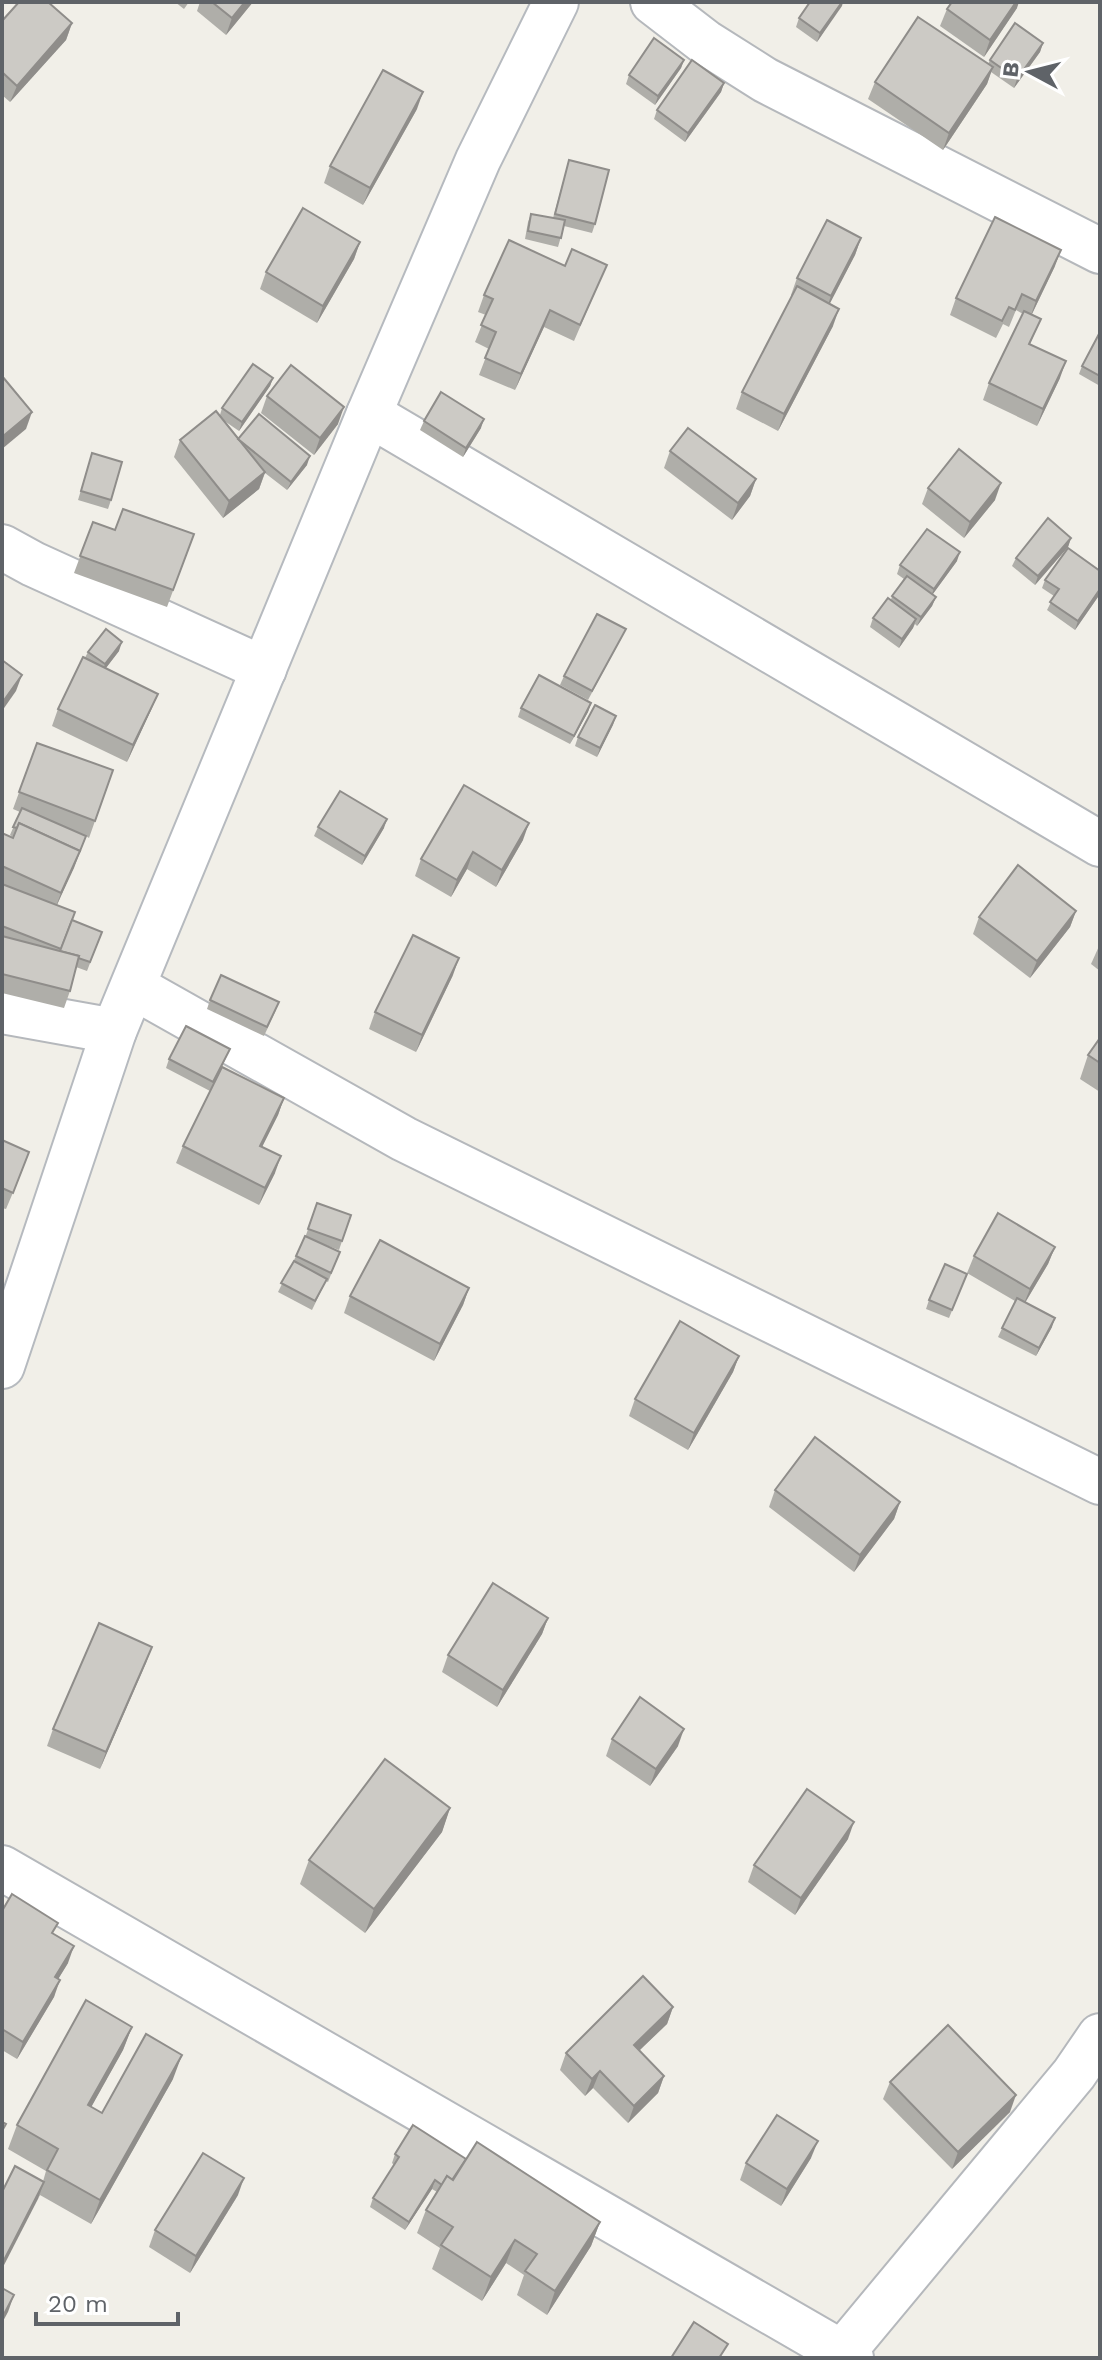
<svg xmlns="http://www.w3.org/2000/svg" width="1102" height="2360" font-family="'Work Sans',sans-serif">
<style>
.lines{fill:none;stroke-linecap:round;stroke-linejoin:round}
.minor-casing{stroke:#b5b8bc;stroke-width:48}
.secondary-casing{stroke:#b6babf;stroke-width:48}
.minor{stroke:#fff;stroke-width:44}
.secondary{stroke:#fff;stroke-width:44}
.wall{fill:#afaea9}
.shaded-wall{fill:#8f8d8a}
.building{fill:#cccac5;stroke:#8f8d8a;stroke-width:2}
</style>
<rect width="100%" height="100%" fill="#f1efe8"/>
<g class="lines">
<defs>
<g id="minor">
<path d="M653,2L705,42L765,80L1100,251"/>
<path d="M369,414L1100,844"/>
<path d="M2,547L33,564L264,669"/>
<path d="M134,987L404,1139L1100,1482"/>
<path d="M2,1011L114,1031"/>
<path d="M2,1868L851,2358"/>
<path d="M842,2353L1074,2074L1100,2036"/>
</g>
<path id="secondary" d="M2,1366L114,1031L369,414L478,160L556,2"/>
</defs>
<!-- minor casing -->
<use href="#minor" class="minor-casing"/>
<!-- secondary casing -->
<use href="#secondary" class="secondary-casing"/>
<!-- minor -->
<use href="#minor" class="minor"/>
<!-- secondary -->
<use href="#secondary" class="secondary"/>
</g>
<!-- wall -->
<g class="wall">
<path d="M175,2H189L184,9Z"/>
<path d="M200,2H253L226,35L197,11Z"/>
<path d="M810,2H843L817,42L796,27L799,18Z"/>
<path d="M1017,8L984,57L940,26L947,9Z"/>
<path d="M2,21L72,23L66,40L10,102L2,95Z"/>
<path d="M1043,43L1040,52L1014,88L991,72L987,84L943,150L868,99L875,82L988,64L990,60Z"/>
<path d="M684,60L681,68L655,105L626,84L629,75Z"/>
<path d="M724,83L721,92L685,142L654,119L657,110Z"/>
<path d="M417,109L363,205L324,183L330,166Z"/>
<path d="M569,160L595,224L592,233L564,226L558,247L525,239L528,222L531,214L553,218Z"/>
<path d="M861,238L855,255L829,304L833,326L778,431L736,409L742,392L792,296L791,295L797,278Z"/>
<path d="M360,242L354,259L317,323L260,289L266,272Z"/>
<path d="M1055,266L1032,314L1041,319L1030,344L1060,378L1037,426L983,400L989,383L1023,314L1016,310L1009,327L1003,324L996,338L950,315L956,298Z"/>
<path d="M600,281L574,341L544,327L515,390L479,375L489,349L475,342L486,315L478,312L484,295Z"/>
<path d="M1100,332V386L1079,374L1082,366Z"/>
<path d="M273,378L270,386L239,431L223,420L239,439L307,465L287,490L265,473L259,489L223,518L174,457L180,440L220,415L222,408Z"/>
<path d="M267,396L338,424L314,455L261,413Z"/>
<path d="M424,421L481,428L463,457L420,430Z"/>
<path d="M670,451L756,479L750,496L732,520L664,468Z"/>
<path d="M92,453L111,500L108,509L78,500Z"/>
<path d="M928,488L995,500L964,538L922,504Z"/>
<path d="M93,522L115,530L194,534L167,607L74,573Z"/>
<path d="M1071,538L1068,547L1035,585L1012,566L1016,558Z"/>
<path d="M957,561L932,595L936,597L932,606L917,626L915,624L913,628L899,648L870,627L873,618L891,600L892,596L904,579L897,574L900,565Z"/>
<path d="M1100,571V594L1075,630L1047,610L1054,596L1042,588L1045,580Z"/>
<path d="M622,637L588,700L560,685L564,676Z"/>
<path d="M119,651L106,668L158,694L151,710L127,762L52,726L58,709L88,652Z"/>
<path d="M591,703L588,712L570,744L518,717L521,708Z"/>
<path d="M616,716L597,757L575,746L578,737Z"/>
<path d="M37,743L113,770L89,838L86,836L57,905L72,920L102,932L87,971L76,967L70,991L64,1008L2,993V833L13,838V837L10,835L20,812L13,809Z"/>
<path d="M318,827L384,828L362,865L314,836Z"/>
<path d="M523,840L496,887L467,869L451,897L415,876L421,859Z"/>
<path d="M1076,911L1070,927L1030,978L973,934L979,917Z"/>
<path d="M1100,944V971L1091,964Z"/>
<path d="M453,975L416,1052L369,1029L375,1012Z"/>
<path d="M210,1000L276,1010L264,1036L207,1009Z"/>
<path d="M1100,1038V1092L1080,1079L1088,1055Z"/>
<path d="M230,1049L222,1067L284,1098L278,1115L262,1147L275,1173L259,1205L176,1163L183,1146L210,1091L166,1068L169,1059Z"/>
<path d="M2,1140L23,1169L6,1209L2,1208Z"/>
<path d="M317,1203L351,1215L339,1250L323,1244L340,1252L328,1282L326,1281L312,1310L278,1292L305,1238Z"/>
<path d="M1055,1247L1048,1264L1025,1303L1052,1327L1036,1356L998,1337L1015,1301L967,1273L974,1256Z"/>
<path d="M967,1274L949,1318L926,1309L929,1300Z"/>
<path d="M469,1288L463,1305L434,1361L344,1313L350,1296Z"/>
<path d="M739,1356L733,1372L688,1450L629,1416L635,1399Z"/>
<path d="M775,1490L900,1502L894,1519L854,1572L769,1507Z"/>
<path d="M548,1618L542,1634L497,1707L442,1672L448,1655Z"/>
<path d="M152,1647L100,1769L47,1746L53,1729Z"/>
<path d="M612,1739L678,1746L650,1786L606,1756Z"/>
<path d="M450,1808L442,1832L365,1933L300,1884L309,1860Z"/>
<path d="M848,1839L795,1915L748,1882L754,1865Z"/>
<path d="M2,1911L54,1934L68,1963L58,1979L54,1997L17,2059L2,2050Z"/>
<path d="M673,2007L667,2024L639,2051L664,2076L658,2093L628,2123L593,2088L585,2096L560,2070L566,2053Z"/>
<path d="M132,2027L123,2050L91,2107L102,2113L173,2079L91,2224L40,2195L38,2199L46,2171L8,2149L17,2125Z"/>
<path d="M890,2082L1010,2112L952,2169L883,2099Z"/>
<path d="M395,2154L466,2159L600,2222L591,2246L547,2315L517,2295L524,2275L506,2263L482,2301L432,2269L440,2248L417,2233L426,2210L437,2192L432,2189L405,2230L370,2207L373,2198L394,2165L392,2163Z"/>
<path d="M811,2158L781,2206L740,2180L746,2163Z"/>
<path d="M238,2195L190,2273L149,2247L155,2230Z"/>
</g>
<!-- shaded-wall -->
<g class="shaded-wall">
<path d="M245,2H253L226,35L232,18Z"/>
<path d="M842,2H843L842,6L817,42L820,33Z"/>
<path d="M1016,2H1019L1017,8L984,57L990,40Z"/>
<path d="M72,23L66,40L10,102L17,86Z"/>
<path d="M1043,43L1040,52L1014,88L1017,79Z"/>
<path d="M684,60L681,68L655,105L658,96Z"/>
<path d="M993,67L987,84L943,150L949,133Z"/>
<path d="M724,83L721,92L685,142L688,133Z"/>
<path d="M423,92L417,109L363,205L370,188Z"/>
<path d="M861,238L855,255L825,313L831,296Z"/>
<path d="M360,242L354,259L317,323L323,306Z"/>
<path d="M1061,250L1055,266L1030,318L1036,301Z"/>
<path d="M839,309L833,326L778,431L784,414Z"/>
<path d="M550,310L544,327L515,390L521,374Z"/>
<path d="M1066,361L1060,378L1037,426L1043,409Z"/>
<path d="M273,378L270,386L239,431L242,422Z"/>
<path d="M344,407L338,424L314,455L320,438Z"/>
<path d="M32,412L26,429L2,449V437Z"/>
<path d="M484,419L481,428L463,457L466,448Z"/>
<path d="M310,456L307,465L287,490L291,482Z"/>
<path d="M265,472L259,489L223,518L229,501Z"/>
<path d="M756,479L750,496L732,520L738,503Z"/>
<path d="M1001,483L995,500L964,538L970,522Z"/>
<path d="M1071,538L1068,547L1035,585L1038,576Z"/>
<path d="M960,552L957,561L930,598L934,589Z"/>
<path d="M1100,589V594L1075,630L1078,621Z"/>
<path d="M936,597L932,606L917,626L921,617Z"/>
<path d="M916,619L913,628L899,648L902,639Z"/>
<path d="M122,642L119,651L102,673L105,664Z"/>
<path d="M22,675L16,691L2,711V703Z"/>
<path d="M158,694L151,710L127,762L133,745Z"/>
<path d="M591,703L588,712L570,744L574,736Z"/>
<path d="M616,716L613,725L597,757L600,748Z"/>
<path d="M387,819L384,828L362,865L365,856Z"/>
<path d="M529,823L523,840L496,887L502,870Z"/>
<path d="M86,836L74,868L55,909L61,893Z"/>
<path d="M473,852L467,869L451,897L457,880Z"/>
<path d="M1076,911L1070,927L1030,978L1037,961Z"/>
<path d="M459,958L453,975L416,1052L422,1035Z"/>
<path d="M284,1098L278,1115L254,1163L260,1146Z"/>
<path d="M281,1156L275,1173L259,1205L265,1188Z"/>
<path d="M1055,1247L1048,1264L1023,1306L1030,1289Z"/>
<path d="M469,1288L463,1305L434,1361L440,1344Z"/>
<path d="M1055,1318L1052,1327L1036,1356L1039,1348Z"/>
<path d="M739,1356L733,1372L688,1450L694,1433Z"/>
<path d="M900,1502L894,1519L854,1572L860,1555Z"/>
<path d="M548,1618L542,1634L497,1707L503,1690Z"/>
<path d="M152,1647L146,1663L100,1769L106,1752Z"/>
<path d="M684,1729L678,1746L650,1786L656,1769Z"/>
<path d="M450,1808L442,1832L365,1933L374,1909Z"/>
<path d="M854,1822L848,1839L795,1915L801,1898Z"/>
<path d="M74,1946L68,1963L49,1994L55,1977Z"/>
<path d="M60,1980L54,1997L17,2059L23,2042Z"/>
<path d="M673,2007L667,2024L627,2062L634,2045Z"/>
<path d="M132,2027L123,2050L79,2129L88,2105Z"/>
<path d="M182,2055L173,2079L91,2224L100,2200Z"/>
<path d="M600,2071L593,2088L585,2096L592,2079Z"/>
<path d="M664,2076L658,2093L628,2123L634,2106Z"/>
<path d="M1016,2095L1010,2112L952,2169L958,2152Z"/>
<path d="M818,2141L811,2158L781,2206L787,2189Z"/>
<path d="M244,2178L238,2195L190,2273L196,2256Z"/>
<path d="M435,2180L432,2189L405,2230L409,2222Z"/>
<path d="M44,2182L38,2199L2,2269V2264Z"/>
<path d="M600,2222L591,2246L547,2315L555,2291Z"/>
<path d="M515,2240L506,2263L482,2301L491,2277Z"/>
<path d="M14,2295L8,2312L2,2323V2318Z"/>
</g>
<!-- building -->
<g class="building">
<path d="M19,2H48L72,23L17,86L2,72V21Z"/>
<path d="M212,2H245L232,18Z"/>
<path d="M810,2H842L820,33L799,18Z"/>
<path d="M952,2H1016L990,40L947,9Z"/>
<path d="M918,17L993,67L949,133L875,82Z"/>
<path d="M1015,23L1043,43L1017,79L990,60Z"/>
<path d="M654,38L684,60L658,96L629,75Z"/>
<path d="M692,60L724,83L688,133L657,110Z"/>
<path d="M383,70L423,92L370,188L330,166Z"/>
<path d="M569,160L609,170L595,224L555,214Z"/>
<path d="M303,208L360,242L323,306L266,272Z"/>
<path d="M531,214L565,220L561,238L528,231Z"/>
<path d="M995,217L1061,250L1036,301L1022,294L1015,310L1009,307L1002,321L956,298Z"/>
<path d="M827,220L861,238L831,296L797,278Z"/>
<path d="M509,240L565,266L572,249L607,265L580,325L550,310L521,374L485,358L496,332L481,325L493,299L484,295Z"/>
<path d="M797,286L839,309L784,414L742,392Z"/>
<path d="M1024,311L1041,319L1029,344L1066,361L1043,409L989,383Z"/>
<path d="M1100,332V376L1082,366Z"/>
<path d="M253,364L273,378L242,422L222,408Z"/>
<path d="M291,365L344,407L320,438L267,396Z"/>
<path d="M2,376L32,412L2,437Z"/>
<path d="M441,392L484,419L466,448L424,421Z"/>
<path d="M216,411L265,472L229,501L180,440Z"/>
<path d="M259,414L310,456L291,482L238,439Z"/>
<path d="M688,428L756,479L738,503L670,451Z"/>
<path d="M959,449L1001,483L970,522L928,488Z"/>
<path d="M92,453L122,462L111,500L81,491Z"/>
<path d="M123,509L194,534L173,590L80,556L93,522L115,530Z"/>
<path d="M1048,518L1071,538L1038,576L1016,558Z"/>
<path d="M927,529L960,552L934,589L900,565Z"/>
<path d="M1068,548L1100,571V589L1078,621L1050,602L1059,589L1045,580Z"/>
<path d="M907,576L936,597L921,617L892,596Z"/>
<path d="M888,598L916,619L902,639L873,618Z"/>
<path d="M597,614L626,629L592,691L564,676Z"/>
<path d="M106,629L122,642L105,664L88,652Z"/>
<path d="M83,657L158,694L133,745L58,709Z"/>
<path d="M2,660L22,675L2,703Z"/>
<path d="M539,675L591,703L574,736L521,708Z"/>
<path d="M595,705L616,716L600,748L578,737Z"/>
<path d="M37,743L113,770L95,821L19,792Z"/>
<path d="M464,785L529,823L502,870L473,852L457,880L421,859Z"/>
<path d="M340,791L387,819L365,856L318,827Z"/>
<path d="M22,808L86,836L80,851L19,823L17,828L13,827Z"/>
<path d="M19,823L80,851L61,893L2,866V833L13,838Z"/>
<path d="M1018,865L1076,911L1037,961L979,917Z"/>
<path d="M2,884L75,912L61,949L2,926Z"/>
<path d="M72,920L102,932L90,962L78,958L79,956L60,951Z"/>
<path d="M413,935L459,958L422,1035L375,1012Z"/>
<path d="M2,936L79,956L70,991L2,974Z"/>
<path d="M221,975L279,1002L267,1027L210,1000Z"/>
<path d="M186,1026L230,1049L213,1082L169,1059Z"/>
<path d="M1100,1038V1063L1088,1055Z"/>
<path d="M222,1067L284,1098L260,1146L281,1156L265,1188L183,1146Z"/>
<path d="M2,1140L29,1152L13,1193L2,1188Z"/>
<path d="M317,1203L351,1215L342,1241L308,1229Z"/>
<path d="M998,1213L1055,1247L1030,1289L974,1256Z"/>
<path d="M305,1236L340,1252L331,1273L296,1256Z"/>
<path d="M380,1240L469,1288L440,1344L350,1296Z"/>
<path d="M294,1261L327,1279L315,1301L281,1283Z"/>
<path d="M945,1264L967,1274L952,1310L929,1300Z"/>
<path d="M1017,1298L1055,1318L1039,1348L1002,1328Z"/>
<path d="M680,1321L739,1356L694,1433L635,1399Z"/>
<path d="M815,1437L900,1502L860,1555L775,1490Z"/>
<path d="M493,1583L548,1618L503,1690L448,1655Z"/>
<path d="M99,1623L152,1647L106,1752L53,1729Z"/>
<path d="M640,1697L684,1729L656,1769L612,1739Z"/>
<path d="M385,1759L450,1808L374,1909L309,1860Z"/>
<path d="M807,1789L854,1822L801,1898L754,1865Z"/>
<path d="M12,1894L58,1923L52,1933L74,1946L55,1977L60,1980L23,2042L2,2029V1911Z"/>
<path d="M643,1976L673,2007L634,2045L664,2076L634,2106L600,2071L592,2079L566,2053Z"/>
<path d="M86,2000L132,2027L88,2105L102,2113L146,2034L182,2055L100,2200L47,2170L58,2149L17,2125Z"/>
<path d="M948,2025L1016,2095L958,2152L890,2082Z"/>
<path d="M777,2115L818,2141L787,2189L746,2163Z"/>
<path d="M2,2122L6,2124L2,2131Z"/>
<path d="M413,2125L466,2159L452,2180L447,2176L442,2185L435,2180L409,2222L373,2198L399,2157L395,2154Z"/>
<path d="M477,2142L600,2222L555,2291L525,2271L537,2254L515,2240L491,2277L441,2245L453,2227L426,2210L447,2176L453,2180Z"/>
<path d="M203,2153L244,2178L196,2256L155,2230Z"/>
<path d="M15,2166L44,2182L2,2264V2192Z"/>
<path d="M2,2288L14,2295L2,2318Z"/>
<path d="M694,2322L728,2344L719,2358H671Z"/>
</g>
<!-- border -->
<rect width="1102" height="2360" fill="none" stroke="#5f6368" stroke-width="8"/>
<!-- north arrow -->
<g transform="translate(1030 72) rotate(277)" stroke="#ffffff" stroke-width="6" paint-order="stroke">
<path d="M0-6L14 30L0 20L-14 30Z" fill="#5f6368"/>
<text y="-12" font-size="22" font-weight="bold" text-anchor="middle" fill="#5f6368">B</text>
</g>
<!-- scale -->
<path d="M36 2312v12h142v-12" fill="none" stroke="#5f6368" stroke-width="4"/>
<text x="48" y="2312" font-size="24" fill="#5f6368" stroke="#ffffff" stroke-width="6" paint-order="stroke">20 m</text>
</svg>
